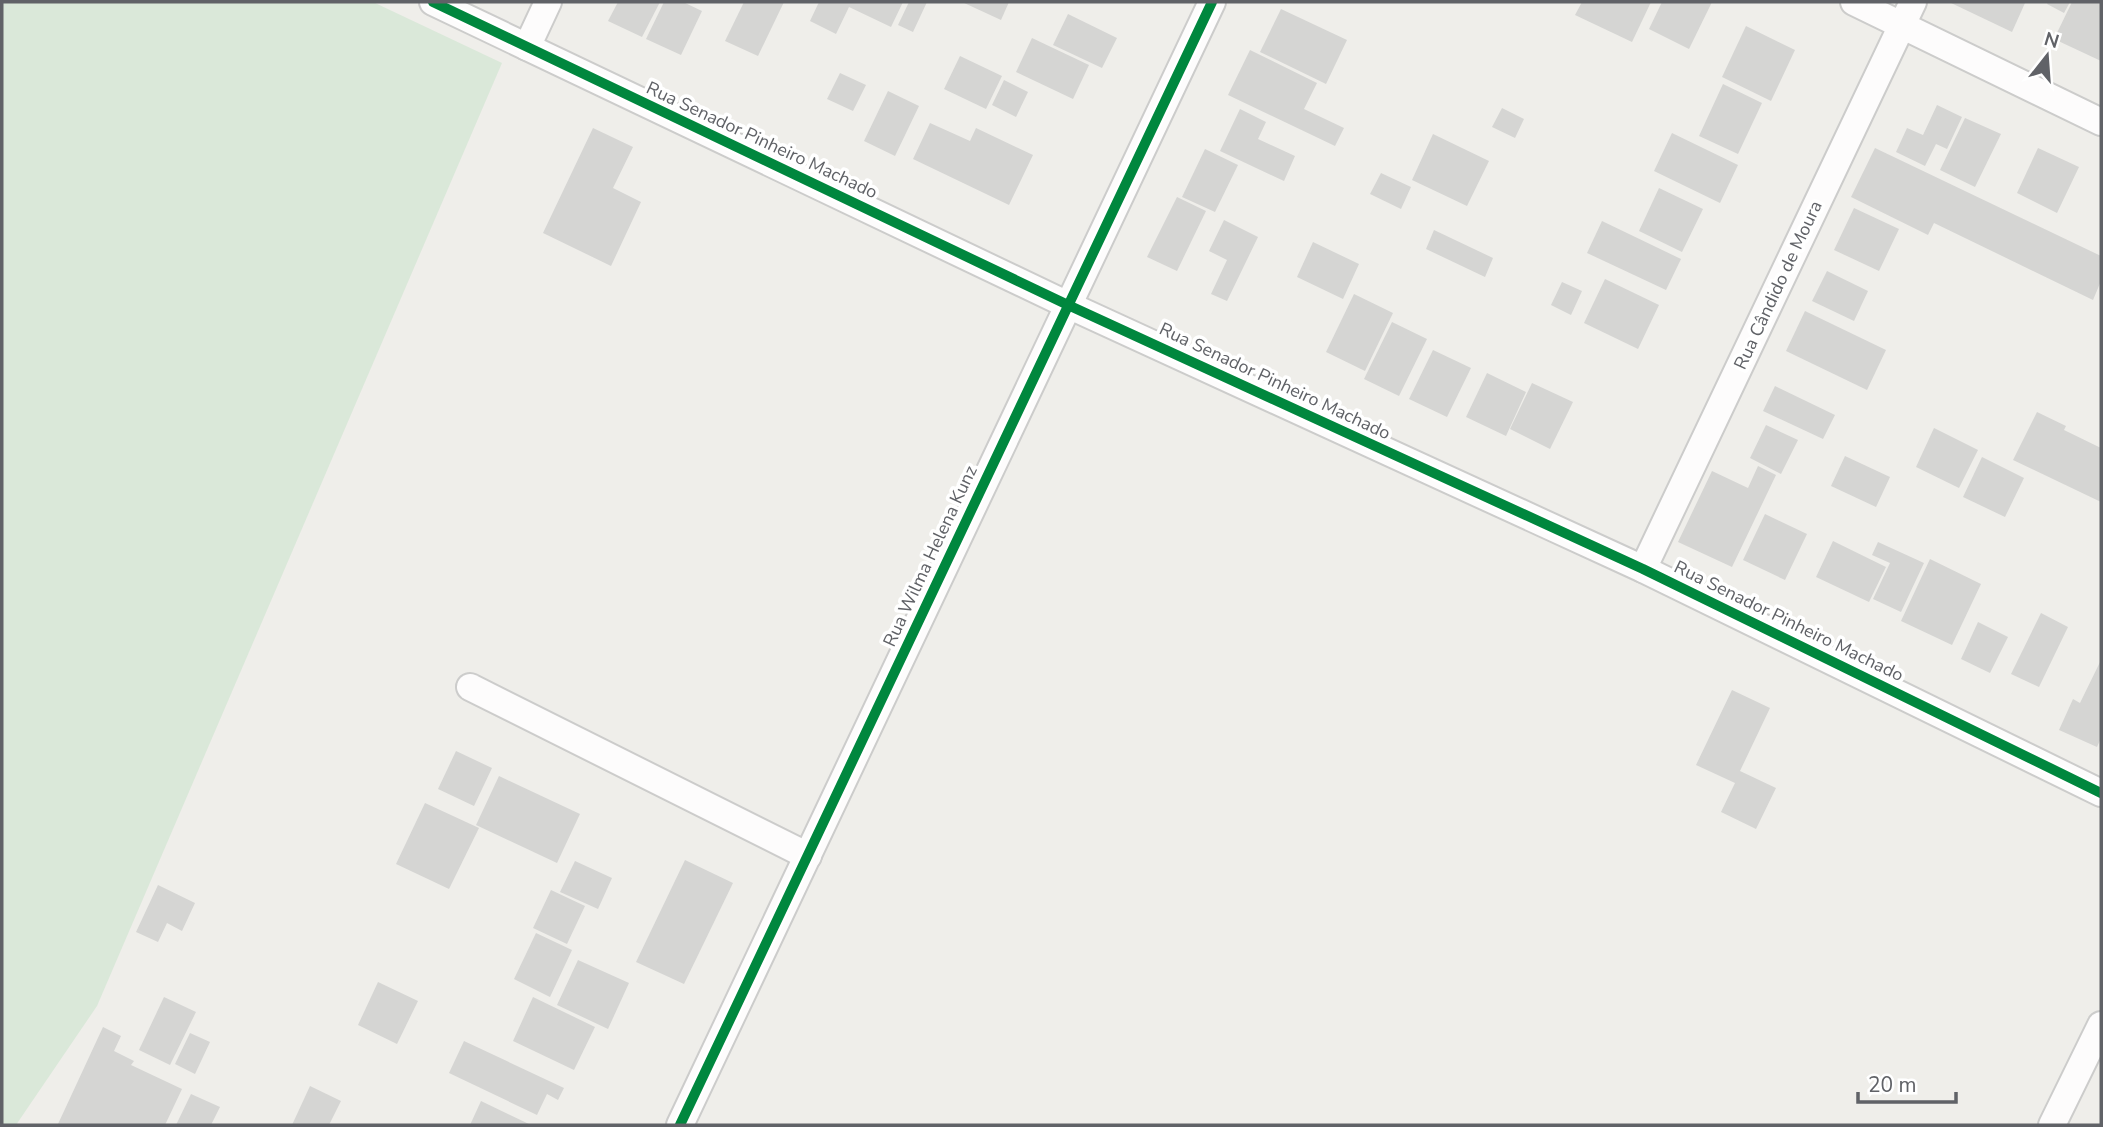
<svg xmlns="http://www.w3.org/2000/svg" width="2103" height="1127" font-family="'Nunito Sans',sans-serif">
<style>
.green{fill:#dae8d9}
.building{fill:#d5d5d3}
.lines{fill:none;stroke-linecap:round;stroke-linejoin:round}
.minor-casing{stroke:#cccccb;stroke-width:30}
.minor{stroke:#fdfcfc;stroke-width:26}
.cycleway-casing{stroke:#fff;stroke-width:15}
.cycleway{stroke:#00873e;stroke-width:10}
.labels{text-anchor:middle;stroke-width:7;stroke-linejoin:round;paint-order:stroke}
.street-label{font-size:18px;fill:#606267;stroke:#fff}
</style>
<rect width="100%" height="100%" fill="#efeeea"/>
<!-- green -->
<path class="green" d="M2,2H373L502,63L97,1006L16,1125H2Z"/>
<!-- building -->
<g class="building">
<path d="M618,2H660L642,37L608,21Z"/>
<path d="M664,2H683L702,11L681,55L646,39Z"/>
<path d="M744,2H784L758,56L725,41Z"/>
<path d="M819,2H903L891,27L849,7L836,34L810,21Z"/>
<path d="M909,2H927L913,32L898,25Z"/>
<path d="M962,2H1009L1001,20Z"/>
<path d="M1582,2H1651L1632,42L1575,15Z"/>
<path d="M1662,2H1712L1689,49L1649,29Z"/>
<path d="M1949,2H2023L2025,3L2012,32Z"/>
<path d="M2048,2H2070L2064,13L2047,4Z"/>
<path d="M2072,2H2101V61L2054,39Z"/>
<path d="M1281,9L1347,40L1326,84L1260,52Z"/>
<path d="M1068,14L1117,38L1102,68L1053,45Z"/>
<path d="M1746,26L1795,50L1771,101L1722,77Z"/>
<path d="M1032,38L1089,65L1073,99L1016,72Z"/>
<path d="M1250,50L1317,83L1304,109L1344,128L1335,146L1228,95Z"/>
<path d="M960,56L1002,76L986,109L944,89Z"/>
<path d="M840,73L866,85L853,111L827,99Z"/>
<path d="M1004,80L1028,92L1016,117L992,105Z"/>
<path d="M1723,84L1762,103L1738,154L1699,136Z"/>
<path d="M888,91L919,106L895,156L864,141Z"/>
<path d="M1937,105L1962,117L1947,149L1936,144L1925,166L1896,152L1907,128L1923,135Z"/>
<path d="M1502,108L1524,119L1515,138L1492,127Z"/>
<path d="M1240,109L1266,122L1258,139L1295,156L1284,181L1220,151Z"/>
<path d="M1965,118L2001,134L1975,187L1940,170Z"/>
<path d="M930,123L970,141L976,128L1033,155L1009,205L913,159Z"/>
<path d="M593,128L633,147L613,188L641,202L611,266L543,233Z"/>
<path d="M1672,133L1738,165L1720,203L1654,171Z"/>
<path d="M1433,134L1489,161L1467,206L1412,180Z"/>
<path d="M1875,148L2101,256V281L2093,300L1934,223L1928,235L1851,197Z"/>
<path d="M2038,148L2079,167L2057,213L2017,193Z"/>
<path d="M1205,149L1238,165L1215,212L1182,197Z"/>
<path d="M1381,173L1411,187L1401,209L1370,194Z"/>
<path d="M1659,188L1703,209L1682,252L1639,231Z"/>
<path d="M1177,197L1206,211L1177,271L1147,257Z"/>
<path d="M1854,208L1899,229L1879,271L1834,250Z"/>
<path d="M1224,220L1258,237L1227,301L1211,294L1227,260L1209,251Z"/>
<path d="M1602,221L1681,259L1666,290L1587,253Z"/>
<path d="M1434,230L1493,258L1485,277L1426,249Z"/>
<path d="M1313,242L1359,264L1343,299L1297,277Z"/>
<path d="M1827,271L1868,291L1854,321L1812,301Z"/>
<path d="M1605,279L1659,305L1638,349L1584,323Z"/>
<path d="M1562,282L1582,291L1571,315L1551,305Z"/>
<path d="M1354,294L1393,313L1365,371L1326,352Z"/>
<path d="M1805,311L1886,350L1867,390L1786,351Z"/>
<path d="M1392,322L1427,339L1399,396L1364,379Z"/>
<path d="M1433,350L1471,368L1447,417L1409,399Z"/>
<path d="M1487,373L1526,392L1506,436L1466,417Z"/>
<path d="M1532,383L1573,402L1550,449L1510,429Z"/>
<path d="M1775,386L1835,415L1823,439L1763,411Z"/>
<path d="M2037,412L2066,426L2064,430L2101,448V502L2013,460Z"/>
<path d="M1766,425L1798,440L1781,474L1750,458Z"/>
<path d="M1934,428L1978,450L1959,488L1916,467Z"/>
<path d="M1845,456L1890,477L1876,507L1831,486Z"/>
<path d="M1982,457L2024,478L2005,517L1963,497Z"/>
<path d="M1758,466L1776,475L1732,567L1678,542L1712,471L1748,488Z"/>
<path d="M1765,514L1807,534L1785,580L1743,560Z"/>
<path d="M1833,541L1886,567L1869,602L1816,577Z"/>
<path d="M1878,542L1924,563L1901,612L1873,599L1890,563L1872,555Z"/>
<path d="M1930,559L1981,584L1952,645L1901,621Z"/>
<path d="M2041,613L2068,627L2039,687L2011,674Z"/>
<path d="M1978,622L2008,637L1990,673L1961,659Z"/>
<path d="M2101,660V738L2097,747L2059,730L2073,699L2080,703Z"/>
<path d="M1732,690L1770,708L1740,771L1776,788L1756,829L1721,812L1735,783L1696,765Z"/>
<path d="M456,751L492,768L474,806L438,789Z"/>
<path d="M499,776L580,814L557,863L476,825Z"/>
<path d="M425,803L479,828L449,889L396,864Z"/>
<path d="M685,860L733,883L684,984L636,962Z"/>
<path d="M575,861L612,878L598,909L560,892Z"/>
<path d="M158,885L195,903L182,931L167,923L158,942L136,932Z"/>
<path d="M551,890L585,906L567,944L533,928Z"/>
<path d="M536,933L572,950L550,997L514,979Z"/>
<path d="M578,960L629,983L608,1029L557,1005Z"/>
<path d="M378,982L418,1001L397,1044L358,1025Z"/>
<path d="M164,997L196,1012L170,1065L139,1050Z"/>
<path d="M533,997L595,1027L574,1070L513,1041Z"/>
<path d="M103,1027L121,1036L114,1051L134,1061L131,1065L182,1089L165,1125L58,1124Z"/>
<path d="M190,1033L210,1042L195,1074L175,1064Z"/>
<path d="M464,1041L564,1088L558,1100L547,1094L537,1115L449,1073Z"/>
<path d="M310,1086L341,1101L329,1125H292Z"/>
<path d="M191,1094L220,1107L211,1125H176Z"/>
<path d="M481,1101L531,1125H470Z"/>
</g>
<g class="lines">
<defs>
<g id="minor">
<path d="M433,2L1068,305L1643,569L2101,793"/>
<path d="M1854,2L2101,122"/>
<path d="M527,47L548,2"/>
<path d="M1643,569L1913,2"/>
<path d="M470,687L808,856"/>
<path d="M680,1125L1212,2"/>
<path d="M2052,1125L2101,1025"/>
</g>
</defs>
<!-- minor casing -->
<use href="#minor" class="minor-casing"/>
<!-- minor -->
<use href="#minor" class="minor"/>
<defs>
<g id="cycleway">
<path d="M433,2L1068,305L1643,569L2101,793"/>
<path d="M680,1125L1212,2"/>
</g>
</defs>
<!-- cycleway casing -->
<use href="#cycleway" class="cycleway-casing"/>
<!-- cycleway -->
<use href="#cycleway" class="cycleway"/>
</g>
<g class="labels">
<!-- street labels -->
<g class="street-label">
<text transform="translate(762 140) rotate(25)" y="6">Rua Senador Pinheiro Machado</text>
<text transform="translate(1778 285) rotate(-65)" y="6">Rua Cândido de Moura</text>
<text transform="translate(1275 381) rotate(25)" y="6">Rua Senador Pinheiro Machado</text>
<text transform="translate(930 556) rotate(-65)" y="6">Rua Wilma Helena Kunz</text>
<text transform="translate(1789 621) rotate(26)" y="6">Rua Senador Pinheiro Machado</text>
</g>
</g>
<!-- border -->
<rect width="2103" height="1127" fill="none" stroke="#606267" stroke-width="7"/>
<!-- north arrow -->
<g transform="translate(2047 56) rotate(17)" stroke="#ffffff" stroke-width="5" paint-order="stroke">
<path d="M0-5L12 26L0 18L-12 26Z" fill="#606267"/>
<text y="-10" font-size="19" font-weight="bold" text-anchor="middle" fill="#606267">N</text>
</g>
<!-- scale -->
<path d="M1858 1092v10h98v-10" fill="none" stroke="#606267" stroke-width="3.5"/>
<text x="1868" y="1092" font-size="21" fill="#606267" stroke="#ffffff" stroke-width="5" paint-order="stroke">20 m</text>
</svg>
